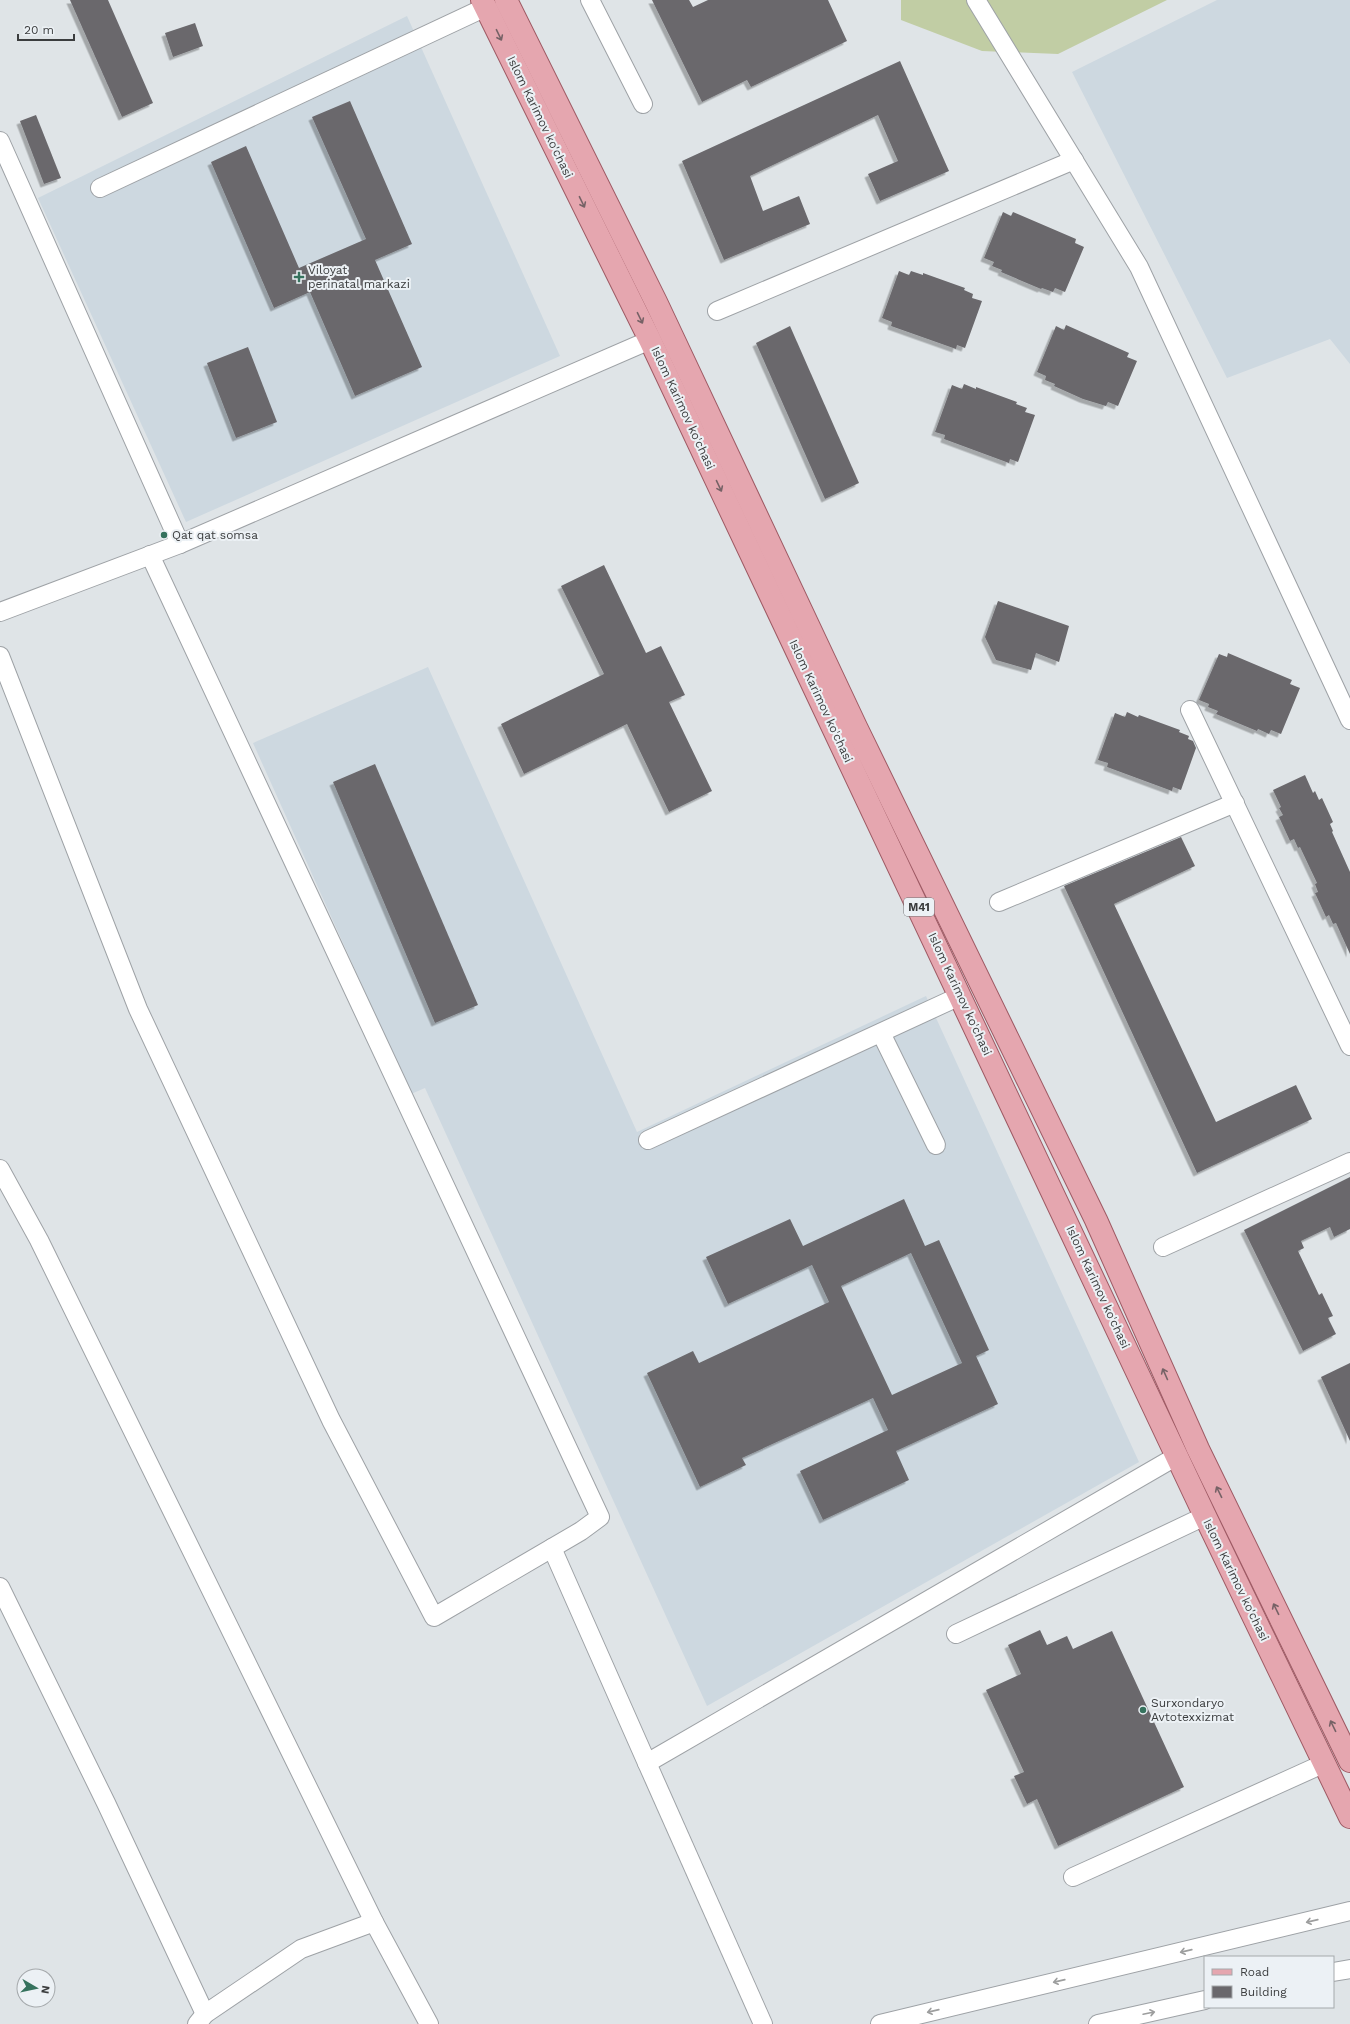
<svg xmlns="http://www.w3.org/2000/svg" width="1350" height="2024" font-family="'Work Sans',sans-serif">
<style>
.built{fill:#cdd8e0}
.garden{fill:#c1cda4}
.building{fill:#6a686c;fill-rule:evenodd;filter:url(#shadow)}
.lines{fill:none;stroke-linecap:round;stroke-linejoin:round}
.minor-casing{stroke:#9ea2a6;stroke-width:20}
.major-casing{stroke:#9e5a64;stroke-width:24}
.minor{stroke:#fff;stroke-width:18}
.major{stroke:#e5a6af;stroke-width:22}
.oneway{stroke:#766266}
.oneway2{stroke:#9d9e9e}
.poi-dot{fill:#36735e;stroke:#ecf1f5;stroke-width:1.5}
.labels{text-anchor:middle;stroke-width:4;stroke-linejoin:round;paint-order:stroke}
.shield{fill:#ecf1f5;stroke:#707375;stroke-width:1}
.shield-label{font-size:11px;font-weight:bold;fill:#3b3d3e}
.street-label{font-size:12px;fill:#3b3d3e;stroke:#ecf1f5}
.poi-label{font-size:12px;fill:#3b3d3e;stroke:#ecf1f5;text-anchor:start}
</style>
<defs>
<filter id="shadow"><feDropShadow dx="-3.5" dy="3.5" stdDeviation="0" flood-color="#0004"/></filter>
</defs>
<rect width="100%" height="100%" fill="#dfe4e7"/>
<!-- built -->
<g class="built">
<path d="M1217,0H1350V364L1330,339L1227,378L1072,72Z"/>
<path d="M407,16L560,356L186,522L38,198Z"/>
<path d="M428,667L637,1132L926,996L1139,1462L707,1706L425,1088L411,1094L253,743Z"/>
</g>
<!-- garden -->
<path class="garden" d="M901,0H1167L1058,54L982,51L901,20Z"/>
<!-- building -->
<g class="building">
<path d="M70,0H108L153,103L122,117Z"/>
<path d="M652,0H689L693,7L708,0H828L847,41L751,87L747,80L702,102Z"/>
<path d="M195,23L203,46L173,57L165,33Z"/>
<path d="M900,61L949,171L880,201L868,174L898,161L878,115L750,176L763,211L799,196L810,224L724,260L682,161Z"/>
<path d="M350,101L412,244L375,260L422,367L355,396L310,292L274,308L211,162L246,146L299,268L366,239L312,117Z"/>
<path d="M36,115L61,178L44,184L20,121Z"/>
<path d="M1003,212L1011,216L1013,212L1076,239L1075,243L1084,247L1065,292L1055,288L1053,292L1042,288L1041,289L1001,272L1002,270L992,266L994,262L984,258Z"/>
<path d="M899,271L909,275L911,271L923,275V273L965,288L964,290L973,294L972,298L982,301L965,348L957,345L956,349L891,326L892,322L882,318Z"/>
<path d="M1066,325L1129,353L1127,357L1137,361L1118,406L1108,402L1106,406L1083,399L1054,386L1055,384L1045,380L1046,376L1037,372L1056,326L1064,330Z"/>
<path d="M790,326L859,483L825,499L756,343Z"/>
<path d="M248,347L277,422L236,438L207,363Z"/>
<path d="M964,384L976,389V387L1017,402L1016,404L1027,408L1025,412L1035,415L1018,462L1010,459L1009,463L944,439L945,435L935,432L952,385L962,389Z"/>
<path d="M604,565L646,653L661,646L685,695L669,702L712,791L669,812L627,724L524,774L501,724L604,674L561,586Z"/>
<path d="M998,601L1069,626L1059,662L1036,653L1031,670L996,660L985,637Z"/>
<path d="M1228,653L1292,680L1290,684L1300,688L1281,734L1271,730L1269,734L1258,729L1257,731L1216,714L1218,711L1208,707L1209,704L1199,700L1219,654L1227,657Z"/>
<path d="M1127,712L1138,717L1139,715L1180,730L1179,732L1189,736L1188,739L1193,741L1196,748L1181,790L1173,787L1172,791L1107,767L1108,763L1098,760L1115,713L1125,717Z"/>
<path d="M375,764L478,1005L435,1023L333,782Z"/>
<path d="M1305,775L1313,793L1315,791L1319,800L1322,798L1333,822L1330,824L1333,831L1332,832L1350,872V954L1336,923L1333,924L1329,915L1326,917L1315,893L1318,892L1315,884L1317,883L1300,847L1298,848L1294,839L1290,841L1279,817L1283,815L1279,808L1281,807L1273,790Z"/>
<path d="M1181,837L1195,866L1114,904L1216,1122L1296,1085L1312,1119L1197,1173L1064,886Z"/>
<path d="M1350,1177V1229L1334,1237L1330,1227L1301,1241L1304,1248L1298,1251L1319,1295L1322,1293L1333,1316L1328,1318L1336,1334L1303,1351L1244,1230Z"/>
<path d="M904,1199L925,1246L939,1240L989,1350L976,1356L998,1404L896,1451L909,1480L823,1520L800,1471L888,1430L873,1398L742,1458L746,1465L700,1487L647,1373L693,1351L699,1363L829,1302L812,1265L728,1304L706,1257L790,1219L803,1246ZM911,1253L962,1363L892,1395L841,1286Z"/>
<path d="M1350,1363V1441L1321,1377Z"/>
<path d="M1040,1630L1047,1645L1067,1636L1073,1649L1112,1631L1184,1787L1058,1846L1037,1799L1027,1804L1014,1776L1024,1772L986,1690L1021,1674L1008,1645Z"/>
</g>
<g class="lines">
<defs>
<g id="minor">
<path d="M590,0L643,104"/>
<path d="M976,0L1139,267L1350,720"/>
<path d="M0,141L180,544"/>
<path d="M100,188L486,7"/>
<path d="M717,311L1074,160"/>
<path d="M0,612L180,544L650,340"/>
<path d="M0,656L138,1009L331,1420L434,1617L581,1531L600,1517L150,555"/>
<path d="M1190,710L1350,1046"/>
<path d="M999,902L1235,803"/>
<path d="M881,1033L936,1145"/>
<path d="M648,1140L960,996"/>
<path d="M0,1169L39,1240L374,1922"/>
<path d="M1163,1247L1350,1162"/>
<path d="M552,1548L647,1763L1177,1456"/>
<path d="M0,1587L106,1803L205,2014"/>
<path d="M956,1634L1205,1516"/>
<path d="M647,1763L763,2024"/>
<path d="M1073,1877L1325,1763"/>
<path d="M1333,1972L1350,1969"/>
<path d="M197,2024L205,2014L301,1949L374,1922L429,2024"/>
<path d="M880,2024L1350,1911"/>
<path d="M1098,2024L1205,2000"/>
</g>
<g id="major">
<path d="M482,0L650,340L1205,1516L1350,1817"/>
<path d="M506,0L656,302L856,727L1096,1220L1198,1449L1350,1761"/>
</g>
</defs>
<!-- minor casing -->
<use href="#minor" class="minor-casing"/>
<!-- major casing -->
<use href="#major" class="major-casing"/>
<!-- minor -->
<use href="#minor" class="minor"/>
<!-- major -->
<use href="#major" class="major"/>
</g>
<!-- one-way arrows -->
<defs><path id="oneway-shaft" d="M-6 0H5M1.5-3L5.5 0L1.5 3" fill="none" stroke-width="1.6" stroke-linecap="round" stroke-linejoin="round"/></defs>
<g class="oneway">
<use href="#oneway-shaft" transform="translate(499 35) rotate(64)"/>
<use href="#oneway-shaft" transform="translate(582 202) rotate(64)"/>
<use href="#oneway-shaft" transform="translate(640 318) rotate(64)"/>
<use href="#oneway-shaft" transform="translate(719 486) rotate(65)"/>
<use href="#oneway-shaft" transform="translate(1165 1374) rotate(-114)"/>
<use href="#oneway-shaft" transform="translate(1219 1492) rotate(-116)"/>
<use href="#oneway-shaft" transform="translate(1276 1609) rotate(-116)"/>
<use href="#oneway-shaft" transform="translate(1333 1726) rotate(-116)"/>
</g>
<g class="oneway2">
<use href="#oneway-shaft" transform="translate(1312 1921) rotate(167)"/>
<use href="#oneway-shaft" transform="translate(1186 1951) rotate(167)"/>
<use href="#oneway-shaft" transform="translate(1059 1981) rotate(167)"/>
<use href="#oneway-shaft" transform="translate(933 2011) rotate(167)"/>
<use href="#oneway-shaft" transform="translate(1149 2013) rotate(-12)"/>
</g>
<!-- markers -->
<g class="poi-dot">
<path d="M297 271h4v4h4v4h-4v4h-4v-4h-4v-4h4z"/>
<circle cx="164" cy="535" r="4"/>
<circle cx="1143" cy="1710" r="4"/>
</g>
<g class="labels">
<!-- shield labels -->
<rect class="shield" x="904" y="898" width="30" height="18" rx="3"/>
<g class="shield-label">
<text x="919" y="911">M41</text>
</g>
<!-- street labels -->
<g class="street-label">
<text transform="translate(540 117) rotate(64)" y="4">Islom Karimov ko'chasi</text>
<text transform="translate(683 408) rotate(65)" y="4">Islom Karimov ko'chasi</text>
<text transform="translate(821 701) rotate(65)" y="4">Islom Karimov ko'chasi</text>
<text transform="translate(960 994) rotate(65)" y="4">Islom Karimov ko'chasi</text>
<text transform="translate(1098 1287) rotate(65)" y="4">Islom Karimov ko'chasi</text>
<text transform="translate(1236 1580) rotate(64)" y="4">Islom Karimov ko'chasi</text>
</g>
<!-- poi labels -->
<g class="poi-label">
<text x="308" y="274">Viloyat<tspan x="308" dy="14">perinatal markazi</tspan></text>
<text x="172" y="539">Qat qat somsa</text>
<text x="1151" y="1707">Surxondaryo<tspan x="1151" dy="14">Avtotexxizmat</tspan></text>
</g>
</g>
<!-- legend -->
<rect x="1204" y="1956" width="130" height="52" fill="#ecf1f5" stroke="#a5a9ac"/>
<rect x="1212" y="1969" width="20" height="6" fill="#e5a6af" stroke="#a5a9ac"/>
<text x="1240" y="1976" font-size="12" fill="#3b3d3e">Road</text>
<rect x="1212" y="1986" width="20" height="12" fill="#6a686c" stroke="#a5a9ac"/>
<text x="1240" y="1996" font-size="12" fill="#3b3d3e">Building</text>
<!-- north arrow -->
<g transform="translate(36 1988) rotate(99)"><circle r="19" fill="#ecf1f5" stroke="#a5a9ac"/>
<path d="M0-3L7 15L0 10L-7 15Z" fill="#36735e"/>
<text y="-6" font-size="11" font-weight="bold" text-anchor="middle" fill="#3b3d3e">N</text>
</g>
<!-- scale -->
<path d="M18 34v6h56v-6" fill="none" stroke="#3b3d3e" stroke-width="2"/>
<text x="24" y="34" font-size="12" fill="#3b3d3e" stroke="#ecf1f5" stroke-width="3" paint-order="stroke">20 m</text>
</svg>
